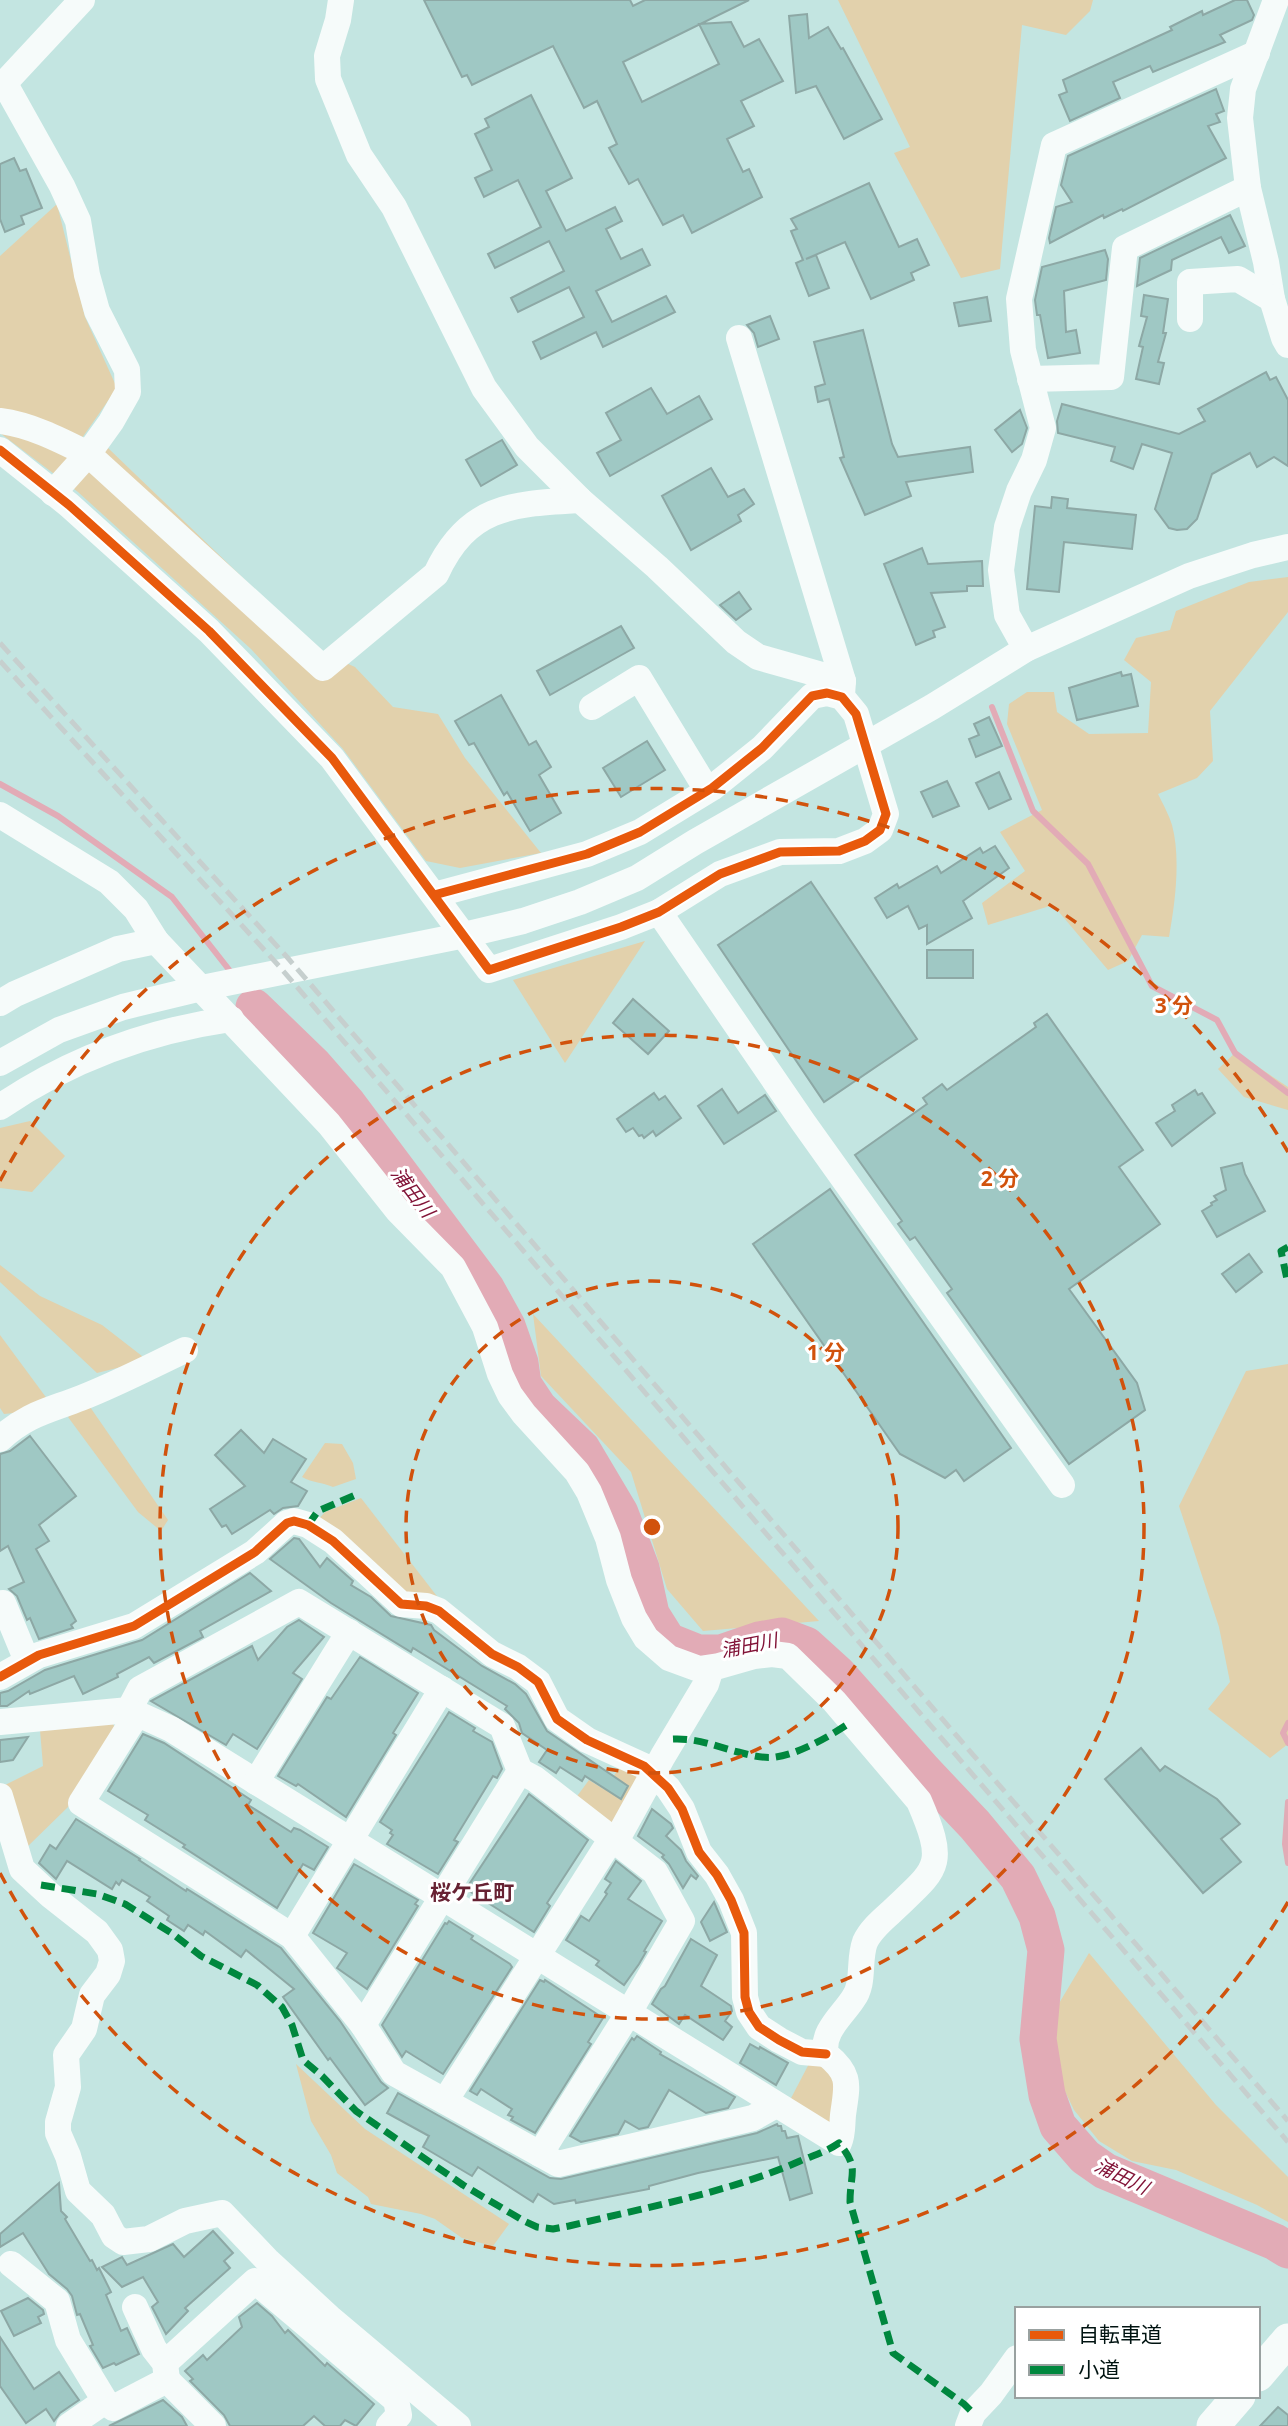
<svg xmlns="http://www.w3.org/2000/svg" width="1288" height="2426" font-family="'Noto Sans','Noto Sans JP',sans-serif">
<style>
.green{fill:#e2d1ac}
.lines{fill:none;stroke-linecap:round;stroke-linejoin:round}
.stream{stroke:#e2abb6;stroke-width:6}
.river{stroke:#e2abb6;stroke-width:37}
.building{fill:#9fc8c4;stroke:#8da8a5;stroke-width:2}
.minor{stroke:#f6fbfa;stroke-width:26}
.major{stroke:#f6fbfa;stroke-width:33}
.rail{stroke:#c6cfce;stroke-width:5;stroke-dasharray:14 7;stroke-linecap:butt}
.quiet{stroke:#00873e;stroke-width:7;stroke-dasharray:14 7;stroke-linecap:butt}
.cycleway-casing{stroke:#fff;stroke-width:13}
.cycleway{stroke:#e8590c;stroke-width:9}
.ring{fill:none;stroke:#d1520c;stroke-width:3.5;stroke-dasharray:12 9}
.labels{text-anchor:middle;stroke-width:6;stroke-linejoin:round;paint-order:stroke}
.water-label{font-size:19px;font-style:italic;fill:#821438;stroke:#fff}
.quarter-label{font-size:21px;font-weight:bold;fill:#672233;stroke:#fff}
.centre{fill:#d1520c;stroke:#fff;stroke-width:3.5}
.ring-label{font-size:21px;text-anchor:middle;font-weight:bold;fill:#d1520c;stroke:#fff;stroke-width:6;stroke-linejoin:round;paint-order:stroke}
</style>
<rect width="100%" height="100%" fill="#c3e5e1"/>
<!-- green -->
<g class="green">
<path d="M838,0H1093L1090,11L1066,35L1022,25L1000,269L961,278L894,153L910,147Z"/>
<path d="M57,204L85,317L117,388L82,438L108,448L319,651L355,667L393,707L438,714L465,758L541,853L460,868L426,861L343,749L251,649L78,492L0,433V256Z"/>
<path d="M1288,577V612L1210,711L1213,761L1197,778L1158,794C1163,804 1169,815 1172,825C1181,858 1175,904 1169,937L1142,935L1128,961L1108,970L1053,905L988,925L982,903L1025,871L1000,832L1042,810L1007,724L1009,704L1027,692H1054L1057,712L1089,734L1148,733L1151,682L1124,660L1136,638L1170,630L1176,611L1249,582Z"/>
<path d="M645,941L565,1063L513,980Z"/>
<path d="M1236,1052L1288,1087V1110L1244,1097L1218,1069Z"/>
<path d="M30,1121L65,1156L32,1192L0,1188V1128Z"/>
<path d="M0,1265L40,1296L102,1325L142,1356L141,1362L97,1373L0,1282Z"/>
<path d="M533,1314L819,1621L703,1631L667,1589L631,1472L541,1376Z"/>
<path d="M0,1335L48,1400L24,1412L4,1414L0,1408Z"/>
<path d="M1288,1364V1744L1270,1758L1208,1709L1230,1682L1219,1627L1179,1506L1246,1371Z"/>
<path d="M88,1404L168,1520L161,1531L138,1512L68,1417Z"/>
<path d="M325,1443L342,1444L353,1463L356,1479L333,1487C322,1482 313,1483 302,1477Z"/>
<path d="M361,1498L443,1604L416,1600L315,1523L325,1512Z"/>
<path d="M112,1721L117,1734L68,1807L25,1849L5,1785L43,1766L40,1730Z"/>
<path d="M624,1760L648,1776L616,1831L575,1799L589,1780L605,1790Z"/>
<path d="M1089,1953L1216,2105L1288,2177V2222L1257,2205L1176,2170L1132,2161L1099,2141L1074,2110L1060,2081L1051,2049L1058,2005Z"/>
<path d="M812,2058L839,2073L833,2127L789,2102Z"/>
<path d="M296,2064L365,2129L509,2224L493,2246L462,2238L435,2219L421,2214L371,2204L368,2197L337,2173L331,2155L311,2121Z"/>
</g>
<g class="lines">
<!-- stream -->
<g class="stream">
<path d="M992,707L1033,811L1088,864L1152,986L1217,1020L1235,1053L1288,1093"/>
<path d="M0,784L58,816L172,897L234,976"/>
<path d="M242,987L254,1007"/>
<path d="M1288,1723L1283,1733L1288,1743"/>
<path d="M1288,1802L1285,1844L1288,1863"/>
</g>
<!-- river -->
<path class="river" d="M254,1007L313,1064L348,1104L486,1288L507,1326L520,1363L523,1384L539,1408L582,1449L620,1513L641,1568L651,1614L668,1641L698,1653H721L759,1640L782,1636L806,1645L838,1674L924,1771L975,1825L1018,1877L1037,1916L1046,1950L1038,2039L1047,2095L1058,2126L1085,2157L1105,2171L1275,2242L1288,2250"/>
</g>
<!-- building -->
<g class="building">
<path d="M424,0H630L633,6L645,0H749L623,62L642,102L719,64L699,24L731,22L744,47L759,39L783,81L741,101L754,126L727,139L743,172L749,169L762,197L692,233L683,215L663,225L638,179L629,184L609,148L617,144L597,101L584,108L553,46L472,85L467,75L462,77Z"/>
<path d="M1235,0H1247L1254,15L1252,20L1220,35L1225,42L1153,72L1150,66L1113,82L1120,98L1070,121L1059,95L1067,92L1063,80L1172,30L1170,27L1202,11L1203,15Z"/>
<path d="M807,14L809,38L828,27L841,49L843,48L882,119L844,139L816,86L796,93L789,16Z"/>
<path d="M1216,89L1224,111L1216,114L1220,122L1208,126L1226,158L1123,211L1122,209L1104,218L1103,215L1050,243L1049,238L1056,207L1072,202L1061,185L1068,156Z"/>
<path d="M531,95L572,178L546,191L566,231L615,207L622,221L606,229L621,259L642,249L650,265L596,291L612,322L666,296L675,312L603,347L596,332L541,359L533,342L584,317L569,287L518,312L511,298L564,271L549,241L495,268L488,254L541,227L518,180L484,197L475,178L492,170L475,134L489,127L485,119Z"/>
<path d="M14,158L20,171L26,169L42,208L21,216L24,224L5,232L0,219V164Z"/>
<path d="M869,183L899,247L917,239L929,265L911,273L914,280L871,299L845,242L806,259L816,255L829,288L809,296L796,263L803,260L791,231L797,229L791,219Z"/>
<path d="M1230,215L1245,246L1229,253L1221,237L1172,260L1171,270L1137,286L1140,258Z"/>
<path d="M1105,250L1108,259L1106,280L1064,291L1066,332L1076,330L1080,353L1048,358L1040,315H1037L1035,300L1042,267Z"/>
<path d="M1144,295L1168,299L1163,333H1166L1158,362L1164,363L1159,384L1136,379L1143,347L1139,346L1147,317L1141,316Z"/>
<path d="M987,297L991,321L959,326L954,303Z"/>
<path d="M770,316L779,339L758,347L754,333L747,325Z"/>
<path d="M863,330L892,444L898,457L970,447L973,472L906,482L911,496L865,515L840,458L844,457L829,399L818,402L815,387L825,384L814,342Z"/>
<path d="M1266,372L1270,380L1276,377L1288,400V466L1274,457L1257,467L1250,453L1212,474L1197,519L1187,529L1177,530L1169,528L1155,509L1172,453L1142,444L1133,469L1111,461L1115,447L1058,433L1057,421L1062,404L1179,434L1205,421L1198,409Z"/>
<path d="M651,388L667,414L699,396L712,419L610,476L597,453L621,440L606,413Z"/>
<path d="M1020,410L1027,428L1022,444L1012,452L995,430Z"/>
<path d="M502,440L517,465L481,486L466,460Z"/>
<path d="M711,468L728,497L744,489L754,504L738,515L741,521L691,550L662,496Z"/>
<path d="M1052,497L1068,499L1067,508L1136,515L1132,549L1064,542L1059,592L1027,589L1035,506L1051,508Z"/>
<path d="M922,548L928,564L982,561L983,586H967V591L931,593L945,627L933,631L935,637L916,645L884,564Z"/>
<path d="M739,592L751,609L736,620L720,605Z"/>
<path d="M621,626L634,648L550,695L537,671Z"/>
<path d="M1121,672L1122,676L1131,674L1138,706L1077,720L1069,688Z"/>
<path d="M501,695L529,745L536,741L551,767L539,775L561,813L530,831L507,792L504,795L474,743L469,745L455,721Z"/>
<path d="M989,717L1002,746L976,757L969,739L979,735L974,724Z"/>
<path d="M647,741L665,770L621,797L603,768Z"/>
<path d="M999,772L1011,799L989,809L976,783Z"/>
<path d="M947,781L959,806L933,817L921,792Z"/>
<path d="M995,846L1009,868L963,901L972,918L927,944V925L919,929L908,906L887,918L875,898L897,884L899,888L937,866L941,873L980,848L983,853Z"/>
<path d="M811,882L917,1039L824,1102L718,945Z"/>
<rect x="927" y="950" width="46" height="28"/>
<path d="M633,999L669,1031L648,1054L613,1023Z"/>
<path d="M1047,1014L1143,1150L1119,1167L1160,1224L1069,1289L1137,1383L1145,1410L1069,1464L947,1293L952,1289L915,1237L910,1240L898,1224L902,1221L855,1155L927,1104L923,1098L942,1084L947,1090L1036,1027L1034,1023Z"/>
<path d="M722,1089L738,1113L765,1095L776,1111L724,1144L698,1106Z"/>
<path d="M1195,1090L1198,1095L1202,1093L1215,1113L1172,1146L1156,1123L1175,1111L1172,1105Z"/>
<path d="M654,1093L659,1100L665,1096L681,1118L656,1136L653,1131L644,1138L642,1135L639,1136L633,1128L626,1132L617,1119Z"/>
<path d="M1242,1163L1245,1174L1265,1211L1217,1237L1202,1211L1212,1205L1211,1203L1217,1200L1214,1196L1226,1190L1221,1168Z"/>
<path d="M830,1189L1011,1448L964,1481L956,1470L945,1478L900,1454L753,1244Z"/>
<path d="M1249,1254L1262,1272L1236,1292L1222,1274Z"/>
<path d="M241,1430L264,1453L273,1439L306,1459L291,1482L307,1491L298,1506L283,1508L274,1514L270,1510L232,1534L226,1525L222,1527L210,1509L245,1486L215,1455Z"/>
<path d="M30,1436L76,1496L39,1525L49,1541L36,1549L76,1621L71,1625L73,1628L39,1639L30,1618L27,1620L17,1596L9,1589L24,1582L8,1546L0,1551V1454L10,1451Z"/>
<path d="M294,1538L299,1539L320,1567L327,1558L353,1581L351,1585L371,1597L391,1616L431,1625L434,1630L482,1666L515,1684L526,1694L547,1731L628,1786L621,1799L585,1776L582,1781L560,1767L556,1773L539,1762L547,1750L522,1733L519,1723L505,1709L507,1706L413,1648L411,1652L331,1603L270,1559Z"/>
<path d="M250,1573L271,1591L200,1631L203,1637L154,1663L149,1657L117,1674L118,1677L83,1694L74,1676L30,1694L29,1691L7,1706H0V1693L8,1691L45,1670L142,1640Z"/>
<path d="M299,1620L324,1637L293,1673L302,1679L257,1749L233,1734L226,1745L151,1701L252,1646L258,1660L287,1627Z"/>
<path d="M360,1657L418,1693L393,1733L396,1735L346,1817L298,1784L296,1786L278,1776L327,1697L331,1699Z"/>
<path d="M449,1712L475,1728L473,1731L492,1742L502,1769L497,1778L493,1776L454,1840L458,1842L438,1874L387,1844L393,1835L390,1833L392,1830L380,1822Z"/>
<path d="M143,1734L164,1743L251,1800L248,1805L291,1832L294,1828L300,1830L328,1847L314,1870L303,1864L277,1908L183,1847L185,1845L145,1820L148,1815L108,1791Z"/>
<path d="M28,1737L13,1760L0,1762V1740Z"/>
<path d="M1141,1748L1160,1771L1165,1766L1217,1799L1240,1824L1221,1839L1241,1862L1203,1893L1105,1779Z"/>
<path d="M529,1794L588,1840L547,1903L550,1906L534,1932L466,1889Z"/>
<path d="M652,1809L671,1824L673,1828L666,1836L681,1850L686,1861L698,1876L696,1879L691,1875L683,1888L669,1864L662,1857L664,1855L638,1836Z"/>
<path d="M76,1819L140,1859L139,1860L186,1891L187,1889L281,1948L340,2021L381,2082L388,2088L365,2105L330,2058L328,2060L283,1997L294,1989L246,1950L241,1957L205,1931L203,1935L188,1925L184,1931L167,1920L169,1916L147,1901L150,1897L122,1880L119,1885L116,1882L112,1889L67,1861L56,1879L39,1863L50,1845L56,1849Z"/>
<path d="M616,1861L641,1881L628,1899L662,1921L644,1951L646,1952L639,1964L624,1985L596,1965L599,1961L566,1940L581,1916L589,1921L607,1894L605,1892L611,1883L605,1879Z"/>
<path d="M354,1864L418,1900L415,1904L418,1906L367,1989L337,1968L347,1953L313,1933Z"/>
<path d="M714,1902L727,1932L710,1941L701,1922Z"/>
<path d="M449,1921L473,1936L471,1939L510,1964L512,1967L443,2074L406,2051L402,2057L382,2025L445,1923L447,1924Z"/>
<path d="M691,1939L717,1955L701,1986L731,2006L732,2011L725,2021L732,2027L723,2040L685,2015L679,2024L652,2004L661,1989L665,1986Z"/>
<path d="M540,1980L544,1982L545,1980L603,2018L588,2042L591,2044L535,2133L511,2120L513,2117L508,2115L512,2109L481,2089L477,2095L470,2091Z"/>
<path d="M637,2036L661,2052L660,2054L735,2097L728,2108L706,2113L669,2090L648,2127L639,2129L625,2121L618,2134L581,2142L570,2136L632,2038L634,2040Z"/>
<path d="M750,2044L759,2049L760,2047L788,2063L776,2085L740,2063Z"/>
<path d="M398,2093L550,2178L561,2179L757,2133L777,2124L778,2126H781L782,2131H785L787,2138L798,2136L812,2193L790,2200L778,2157L698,2173L649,2186V2189L576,2203L575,2200L554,2204L538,2194L533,2202L478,2167L472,2176L423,2147L429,2136L387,2113Z"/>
<path d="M59,2183L61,2211L67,2217L65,2219L90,2261L92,2260L97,2270L99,2268L111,2292L106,2295L121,2331L127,2328L139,2354L116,2365L114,2363L103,2368L90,2346L93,2345L80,2314L77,2315L72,2296L67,2289L49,2274L23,2233L0,2247V2234Z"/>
<path d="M213,2231L233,2253L224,2261L230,2268L185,2308L188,2311L166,2334L152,2307L158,2302L143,2277L122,2287L102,2267L122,2257L127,2265L173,2244L184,2257Z"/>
<path d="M28,2298L43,2310L44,2314L38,2317L41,2323L14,2336L1,2311Z"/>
<path d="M257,2303L272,2316L285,2333L288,2330L325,2366L327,2363L374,2404L356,2426L345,2420L340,2426H325L314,2416L303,2426H230L224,2415L190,2381L193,2379L185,2371L203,2355L207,2360L242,2327L239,2317Z"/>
<path d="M0,2337L34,2389L59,2372L79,2400L60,2413L54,2421L46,2409L26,2423L0,2386Z"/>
<path d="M163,2400L182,2417L187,2426H109Z"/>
<path d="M1278,2407L1288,2415V2426H1260Z"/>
</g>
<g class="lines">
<!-- minor -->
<g class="minor">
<path d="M341,0L338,20L327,56L328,79L359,155L394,207L484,388L527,447L580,500L657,567L736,642L758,657L843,681"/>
<path d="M1276,0L1243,89L1240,118L1248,188L1266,262L1272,299L1284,338L1288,345"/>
<path d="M5,84L62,186L78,221L87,275L97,311L127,370L128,392L111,422L88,454L53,493"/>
<path d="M0,88L82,0"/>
<path d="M1190,319V282L1238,279L1272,299"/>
<path d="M739,338L843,681L842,695"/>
<path d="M1030,379L1111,377L1125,248L1248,188"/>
<path d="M0,421C31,425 60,440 88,454L323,668L436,574C468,505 512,504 580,500"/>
<path d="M0,450L69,505L209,631L332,758L489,970L621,927L659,912L720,874L780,852L839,851L865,841L880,830L886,814L856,714L842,697L827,693L812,696L762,748L712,788L640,832L587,854L434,895"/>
<path d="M1026,649L1007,615L1001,570L1007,527L1019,491L1034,460L1043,428L1023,350L1019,299L1054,145L1257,53"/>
<path d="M592,707L639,678L707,790"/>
<path d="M0,815L109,882L136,909L156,941L329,1124L398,1211L453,1267L485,1327L500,1374L510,1395L524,1414L577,1472L589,1492L608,1538L619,1580L634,1618L646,1638L669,1658L699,1669L719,1666L754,1656L772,1654L788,1656L834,1701L919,1801C948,1868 937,1868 889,1914C880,1922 870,1931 865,1942C858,1961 865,1983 853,1999C842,2016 821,2032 826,2054C852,2075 847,2085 843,2115C842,2125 843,2134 839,2143L171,1729L129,1710L0,1722"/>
<path d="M659,912L803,1122L1062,1485"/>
<path d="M0,1003L15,994L118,949L156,941"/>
<path d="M0,1063L59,1030L123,1007L197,989L460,936L523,921L580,902L637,878L695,842L932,707L1026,649L1189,576L1253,555L1288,547"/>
<path d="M0,1107C69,1060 148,1031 231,1019"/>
<path d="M0,1439C27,1414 48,1411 81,1398C117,1384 151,1366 185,1350"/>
<path d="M3,1603L27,1661"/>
<path d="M0,1677L39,1655L134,1626L255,1552L287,1523L294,1521L308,1525L333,1541L401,1604L426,1606L439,1611L492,1654L518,1667L538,1682L557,1719L587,1740L644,1766L668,1788L682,1809L699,1852L717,1875L731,1900L744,1933L745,1997L749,2012L759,2027L779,2040L802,2052L826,2054"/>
<path d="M129,1710L140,1689L299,1602L502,1726L520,1771L363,2025"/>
<path d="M137,1714L81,1803L292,1936L363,2025L394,2073L558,2164L753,2118L776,2105"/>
<path d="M520,1771L535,1779L655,1872L682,1921L628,2014L540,2154"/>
<path d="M256,1782L349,1632"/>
<path d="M0,1796L22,1869L50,1895L97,1932L110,1950L112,1961L108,1974L92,1995L84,2029L66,2055L68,2087L58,2122V2133L68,2156L78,2191L103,2215L114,2236L123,2242L149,2239L185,2221L222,2213L267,2260L331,2319L458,2426"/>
<path d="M616,1841L663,1756L706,1684L711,1668"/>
<path d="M292,1936L442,1689"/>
<path d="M445,2101L612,1838"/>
<path d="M11,2264L57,2301L68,2340L105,2401"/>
<path d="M165,2363L255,2281L396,2400L399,2415L389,2426"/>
<path d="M167,2380L213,2426"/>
<path d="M69,2426L105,2401L113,2408L167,2380L165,2363L154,2349L135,2307"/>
<path d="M968,2426L973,2413L991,2394L1017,2358"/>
</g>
<!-- major -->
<g class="major">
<path d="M1258,2375L1288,2340"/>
<path d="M1213,2426L1239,2396"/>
</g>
<!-- rail -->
<g class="rail">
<path d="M0,643L287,957L1288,2121"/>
<path d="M0,661L279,966L1288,2142"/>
</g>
<!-- quiet -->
<g class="quiet">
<path d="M1288,1247L1281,1251L1288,1284"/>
<path d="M308,1525L318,1511L360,1493"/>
<path d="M673,1739C697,1738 715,1746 738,1752C750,1755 764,1759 776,1757C799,1754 832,1735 851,1722"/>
<path d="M41,1885L97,1894L125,1904L173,1934L201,1956L257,1985L282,2007L292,2025L303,2060L322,2076L356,2111L463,2185L524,2221L537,2227L553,2229L569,2226C647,2207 727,2193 800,2161C814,2155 826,2152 839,2143C860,2169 850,2172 850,2202L893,2353L964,2404L973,2413"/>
</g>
<defs>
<g id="cycleway">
<path d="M0,450L69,505L209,631L332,758L489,970L621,927L659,912L720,874L780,852L839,851L865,841L880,830L886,814L856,714L842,697L827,693L812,696L762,748L712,788L640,832L587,854L434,895"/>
<path d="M0,1677L39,1655L134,1626L255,1552L287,1523L294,1521L308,1525L333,1541L401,1604L426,1606L439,1611L492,1654L518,1667L538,1682L557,1719L587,1740L644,1766L668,1788L682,1809L699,1852L717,1875L731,1900L744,1933L745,1997L749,2012L759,2027L779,2040L802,2052L826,2054"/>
</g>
</defs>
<!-- cycleway casing -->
<use href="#cycleway" class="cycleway-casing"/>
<!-- cycleway -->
<use href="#cycleway" class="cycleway"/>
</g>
<!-- distance rings -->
<g class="ring">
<circle cx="652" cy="1527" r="246"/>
<circle cx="652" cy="1527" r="492"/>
<path d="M1288 1902A738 738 0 0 1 0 1873M0 1181A738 738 0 0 1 1288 1152"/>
</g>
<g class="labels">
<!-- water labels -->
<g class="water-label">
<text transform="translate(413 1192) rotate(53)" y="7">浦田川</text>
<text transform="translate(749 1645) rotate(-11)" y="7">浦田川</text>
<text transform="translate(1122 2176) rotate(26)" y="7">浦田川</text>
</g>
<!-- quarter labels -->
<g class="quarter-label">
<text x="472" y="1900">桜ケ丘町</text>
</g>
</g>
<circle cx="652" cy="1527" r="10" class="centre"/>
<g class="ring-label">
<text x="1174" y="1013">3 分</text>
<text x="1000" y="1186">2 分</text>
<text x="826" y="1360">1 分</text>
</g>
<!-- legend -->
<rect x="1015" y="2307" width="245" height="91" fill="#ffffff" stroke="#99a1a0" stroke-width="2"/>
<rect x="1029" y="2330" width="35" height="10" fill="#e8590c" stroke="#99a1a0" stroke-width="2"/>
<text x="1078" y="2342" font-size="21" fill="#001311">自転車道</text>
<rect x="1029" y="2365" width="35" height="10" fill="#00873e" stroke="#99a1a0" stroke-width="2"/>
<text x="1078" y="2377" font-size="21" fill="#001311">小道</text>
</svg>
